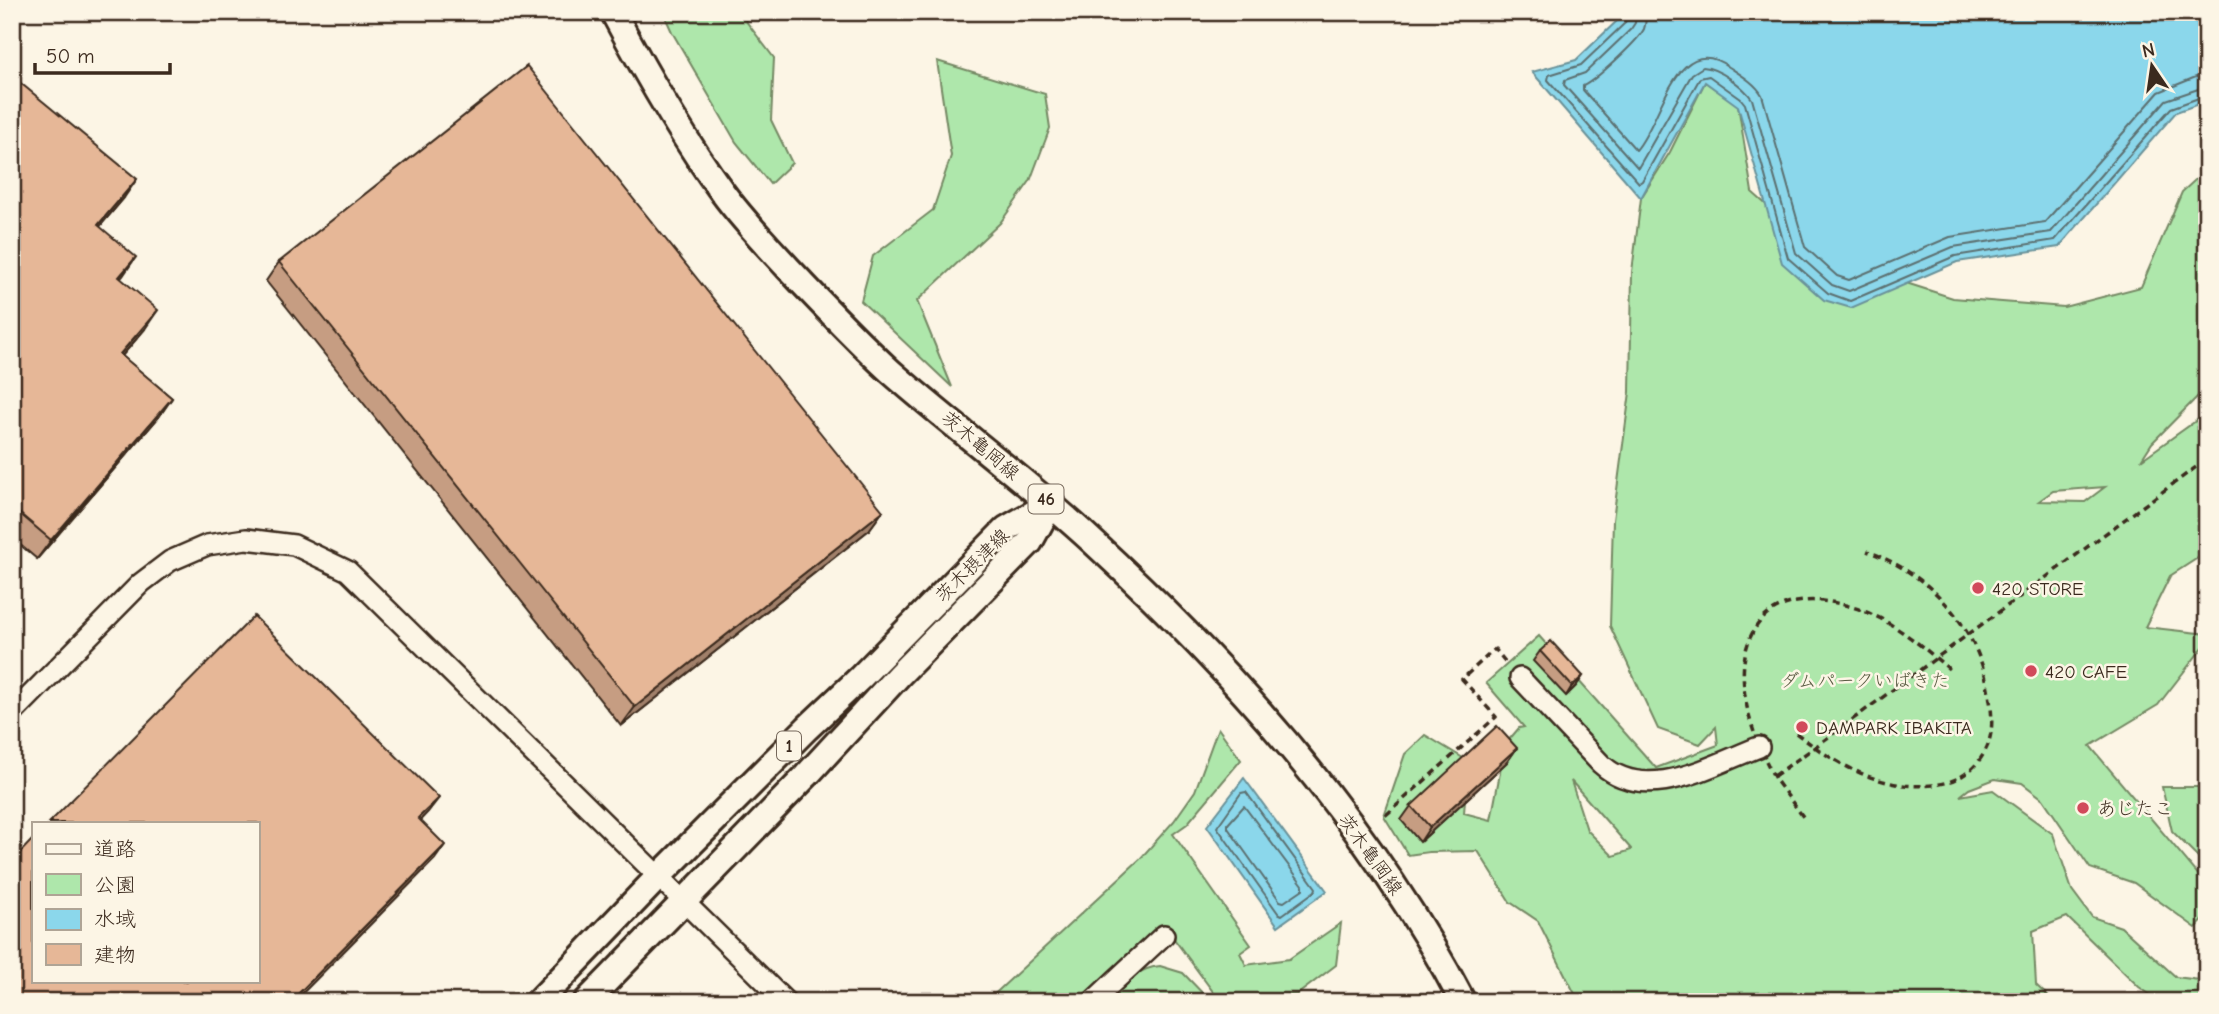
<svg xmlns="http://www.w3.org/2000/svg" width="2219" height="1014" font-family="'Comic Neue','Klee One',sans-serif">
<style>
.green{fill:#aee7ab;stroke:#748864;stroke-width:2;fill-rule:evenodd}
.water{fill:#8bd7eb;stroke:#6b9299;stroke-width:2}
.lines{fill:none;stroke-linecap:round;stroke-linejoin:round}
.shore{stroke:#5b6f70;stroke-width:2}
.minor-casing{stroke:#3b2a1e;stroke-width:24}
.major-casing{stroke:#3b2a1e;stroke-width:30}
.path{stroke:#3b2a1e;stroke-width:3.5;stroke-dasharray:7 5;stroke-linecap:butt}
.minor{stroke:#fcf5e5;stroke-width:19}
.major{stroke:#fcf5e5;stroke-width:24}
.wall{fill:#c69d82;stroke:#3b2a1e;stroke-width:2}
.shaded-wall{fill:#a1806a;stroke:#3b2a1e;stroke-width:2}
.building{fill:#e6b797;stroke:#3b2a1e;stroke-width:2}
.poi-dot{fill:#d1495b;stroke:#fcf5e5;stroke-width:2.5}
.labels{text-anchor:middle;stroke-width:5;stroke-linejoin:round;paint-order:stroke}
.shield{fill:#fcf5e5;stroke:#75675a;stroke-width:2}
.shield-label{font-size:18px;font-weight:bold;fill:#3b2a1e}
.street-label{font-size:19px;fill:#3b2a1e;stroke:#fcf5e5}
.poi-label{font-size:19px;fill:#3b2a1e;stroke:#fcf5e5;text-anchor:start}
.park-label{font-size:19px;fill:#585941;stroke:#fcf5e5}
</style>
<rect width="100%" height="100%" fill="#fcf5e5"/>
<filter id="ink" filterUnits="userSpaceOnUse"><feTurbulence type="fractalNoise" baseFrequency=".0143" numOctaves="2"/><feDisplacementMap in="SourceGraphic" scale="14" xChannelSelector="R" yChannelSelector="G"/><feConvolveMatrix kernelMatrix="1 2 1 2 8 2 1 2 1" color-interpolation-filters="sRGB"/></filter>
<g filter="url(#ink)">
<!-- green -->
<g class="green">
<path d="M663,12H739L774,58L771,120L792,163L770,184L736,142L672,32Z"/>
<path d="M937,61L1045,94L1050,128L1030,181L1000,223L917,301L952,387L861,301L873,256L933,210L951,156Z"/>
<path d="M1705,82L1738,105L1752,192L1825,257L1953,298L2064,307L2141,287L2182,192L2207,169L2205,389L2152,443L2141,460L2207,413V552L2170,576L2145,627L2207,634V642L2158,705L2090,746L2207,885V916L2196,928L2134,883L2090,868L2043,799L2022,783L1995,779L1969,789L1960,796L1993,790L2053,834L2072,890L2092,917L2121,927L2176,977L2207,981V1002H2161L2139,987L2067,917L2033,931L2036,985L2054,1002H1579L1538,921L1510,902L1478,851L1429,852L1408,855L1384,816L1405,754L1425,735L1468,761L1464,813L1491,820L1500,773L1502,748L1519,728L1524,727L1486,683L1539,636L1656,768L1718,745L1716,727L1700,744L1658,729L1610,626L1613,520L1630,392L1632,272L1641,198L1670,152ZM2105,487L2085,502L2039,501L2053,491ZM1571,781L1631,849V850L1613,856L1587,830Z"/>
<path d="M1218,728L1241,760L1187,824L1173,834L1251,945L1240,953L1246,965L1289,959L1341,923L1336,965L1298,994L1236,1002L1217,997L1163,924L1079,1002H986L1140,859L1174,821L1195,791Z"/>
<path d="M2162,787H2207V866L2172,831Z"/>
<path d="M1160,966L1183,973L1211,1002H1103C1120,987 1136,968 1160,966Z"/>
</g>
<!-- water -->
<g class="water">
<path d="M1620,12H2207V101L2176,112L2059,247L1957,262L1851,308L1824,300L1782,263L1738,106L1705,82L1641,198L1532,72L1576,60L1620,18Z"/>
<path d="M1244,778L1327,891L1278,926L1207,826Z"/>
</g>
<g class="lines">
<!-- shore -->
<g class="shore">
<path d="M1627,12L1625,23L1581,65L1549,75L1548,80L1639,183L1642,181L1700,78L1709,76L1741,99L1745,104L1788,258L1828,293L1850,301L1955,256L2055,240L2171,108L2207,95"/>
<path d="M1636,12L1635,23L1631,29L1585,73L1565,80L1564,85L1638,168L1692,74L1703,67C1719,68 1744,87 1752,99L1796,253L1832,285L1849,291L1953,247L2051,232L2166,100L2207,86"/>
<path d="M1646,12C1646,18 1646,23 1644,29C1638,41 1596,80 1583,86V90L1636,150C1662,121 1676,28 1729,67C1741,75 1755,83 1762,95L1805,247L1837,276L1849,280L1950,237L2045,222L2159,92L2196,77L2207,76"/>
<path d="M1246,792L1316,888L1315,891L1282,915L1278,913L1217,827L1241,793Z"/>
<path d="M1244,806L1303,885V889L1284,902L1280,901L1228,828V824Z"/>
</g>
<defs>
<g id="minor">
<path d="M1520,678L1601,764C1646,805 1711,765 1759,747"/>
<path d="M12,714L141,583L170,561L207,545L246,539L294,545L348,571L786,1002"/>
<path d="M1092,1002L1164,935"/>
</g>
<g id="major">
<path d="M613,12C646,74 681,136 723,193C742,219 765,243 788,268C821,303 854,338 890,371C956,429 1027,481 1092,541C1237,674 1372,827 1463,1002"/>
<path d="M538,1002L658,877L807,728L860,678L1006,529L1051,503"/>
<path d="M586,1002L806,776L899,675L1030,542L1051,504"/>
</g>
</defs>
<!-- minor casing -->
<use href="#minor" class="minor-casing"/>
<!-- major casing -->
<use href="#major" class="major-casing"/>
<!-- path -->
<g class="path">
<path d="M1754,732C1744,703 1738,667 1750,638C1773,584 1844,598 1885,621C1909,635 1929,652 1949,669"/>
<path d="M1796,733C1836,764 1881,791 1933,785C1957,783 1977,770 1987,747C1994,730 1992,712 1989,694C1979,627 1930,574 1867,551"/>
<path d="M1766,761L1775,779L1804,818"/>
<path d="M1774,776L1815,747L2207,459"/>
<path d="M1386,815L1496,717L1462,679L1495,649L1508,665"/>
</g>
<!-- minor -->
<use href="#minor" class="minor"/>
<!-- major -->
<use href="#major" class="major"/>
</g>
<!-- wall -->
<g class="wall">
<path d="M12,76L124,198L100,226L120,278L145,329L122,356L172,398L159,417L37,559L12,538Z"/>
<path d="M279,262L883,511L869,530L621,726L266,281Z"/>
<path d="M1540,651L1583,676L1576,686L1566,696L1533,661Z"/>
<path d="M1517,748L1507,762L1420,842L1401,820L1411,806Z"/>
</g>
<!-- shaded-wall -->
<g class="shaded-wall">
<path d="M137,179L124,198L85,244L98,225Z"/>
<path d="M136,257L123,276L105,296L119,277Z"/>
<path d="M158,310L145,329L107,373L120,354Z"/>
<path d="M172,398L159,417L37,559L51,540Z"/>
<path d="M883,511L869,530L621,726L635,707Z"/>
<path d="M1583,676L1576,686L1566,696L1572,686Z"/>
<path d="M1517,748L1507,762L1420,842L1430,827Z"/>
<path d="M439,798L428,812L408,833L418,818Z"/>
<path d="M445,845L435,859L294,1002H290Z"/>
</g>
<!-- building -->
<g class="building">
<path d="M527,66L883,511L635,707L279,262Z"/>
<path d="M12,76L137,179L98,225L136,257L119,277L158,310L120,354L172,398L51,540L12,507Z"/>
<path d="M254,616L439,798L418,818L445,845L290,1002H12V861L33,839V981H257V823H49Z"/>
<path d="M1551,641L1583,676L1572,686L1540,651Z"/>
<path d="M1497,726L1517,748L1430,827L1411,806Z"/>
</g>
</g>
<!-- markers -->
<g class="poi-dot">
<circle cx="1978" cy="588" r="7"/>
<circle cx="2031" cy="671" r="7"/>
<circle cx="1802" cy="727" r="7"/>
<circle cx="2083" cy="808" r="7"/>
</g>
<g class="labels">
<!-- shield labels -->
<g class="shield">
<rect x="1028.5" y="484.5" width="35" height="29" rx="5"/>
<rect x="777" y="731.5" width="24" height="29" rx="5"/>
</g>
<g class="shield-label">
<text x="1046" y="505">46</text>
<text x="789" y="752">1</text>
</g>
<!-- street labels -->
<g class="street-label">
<text transform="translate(981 445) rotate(40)" y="7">茨木亀岡線</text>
<text transform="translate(972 565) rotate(-45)" y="7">茨木摂津線</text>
<text transform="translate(1371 854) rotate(54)" y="7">茨木亀岡線</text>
</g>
<!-- poi labels -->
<g class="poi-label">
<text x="1992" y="595">420 STORE</text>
<text x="2045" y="678">420 CAFE</text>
<text x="1816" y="734">DAMPARK IBAKITA</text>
<text x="2097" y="815">あじたこ</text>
</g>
<!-- park labels -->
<g class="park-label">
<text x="1865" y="687">ダムパークいばきた</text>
</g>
</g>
<!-- margin -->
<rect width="2219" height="1014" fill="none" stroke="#fcf5e5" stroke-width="42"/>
<rect x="21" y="21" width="2177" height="972" fill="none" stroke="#3b2a1e" stroke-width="2.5" filter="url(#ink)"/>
<!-- legend -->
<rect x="32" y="822" width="228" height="161" fill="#fcf5e5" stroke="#afa495" stroke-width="2"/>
<rect x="46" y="844" width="35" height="10" fill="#fcf5e5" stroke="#afa495" stroke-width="2"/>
<text x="94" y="856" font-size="21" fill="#3b2a1e">道路</text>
<rect x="46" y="874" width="35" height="21" fill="#aee7ab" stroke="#afa495" stroke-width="2"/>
<text x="94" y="892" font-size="21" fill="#3b2a1e">公園</text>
<rect x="46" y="909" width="35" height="21" fill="#8bd7eb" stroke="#afa495" stroke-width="2"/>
<text x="94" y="926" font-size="21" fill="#3b2a1e">水域</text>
<rect x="46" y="944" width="35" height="21" fill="#e6b797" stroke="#afa495" stroke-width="2"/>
<text x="94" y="962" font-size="21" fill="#3b2a1e">建物</text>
<!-- north arrow -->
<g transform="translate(2152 66) rotate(347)" stroke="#fcf5e5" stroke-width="5" paint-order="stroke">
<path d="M0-5L12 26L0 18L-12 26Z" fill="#3b2a1e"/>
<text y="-10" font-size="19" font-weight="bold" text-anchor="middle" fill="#3b2a1e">N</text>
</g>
<!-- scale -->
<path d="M35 63v10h135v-10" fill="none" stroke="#3b2a1e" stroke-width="3.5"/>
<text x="46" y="63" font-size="21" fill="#3b2a1e" stroke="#fcf5e5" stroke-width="5" paint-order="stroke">50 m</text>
</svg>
